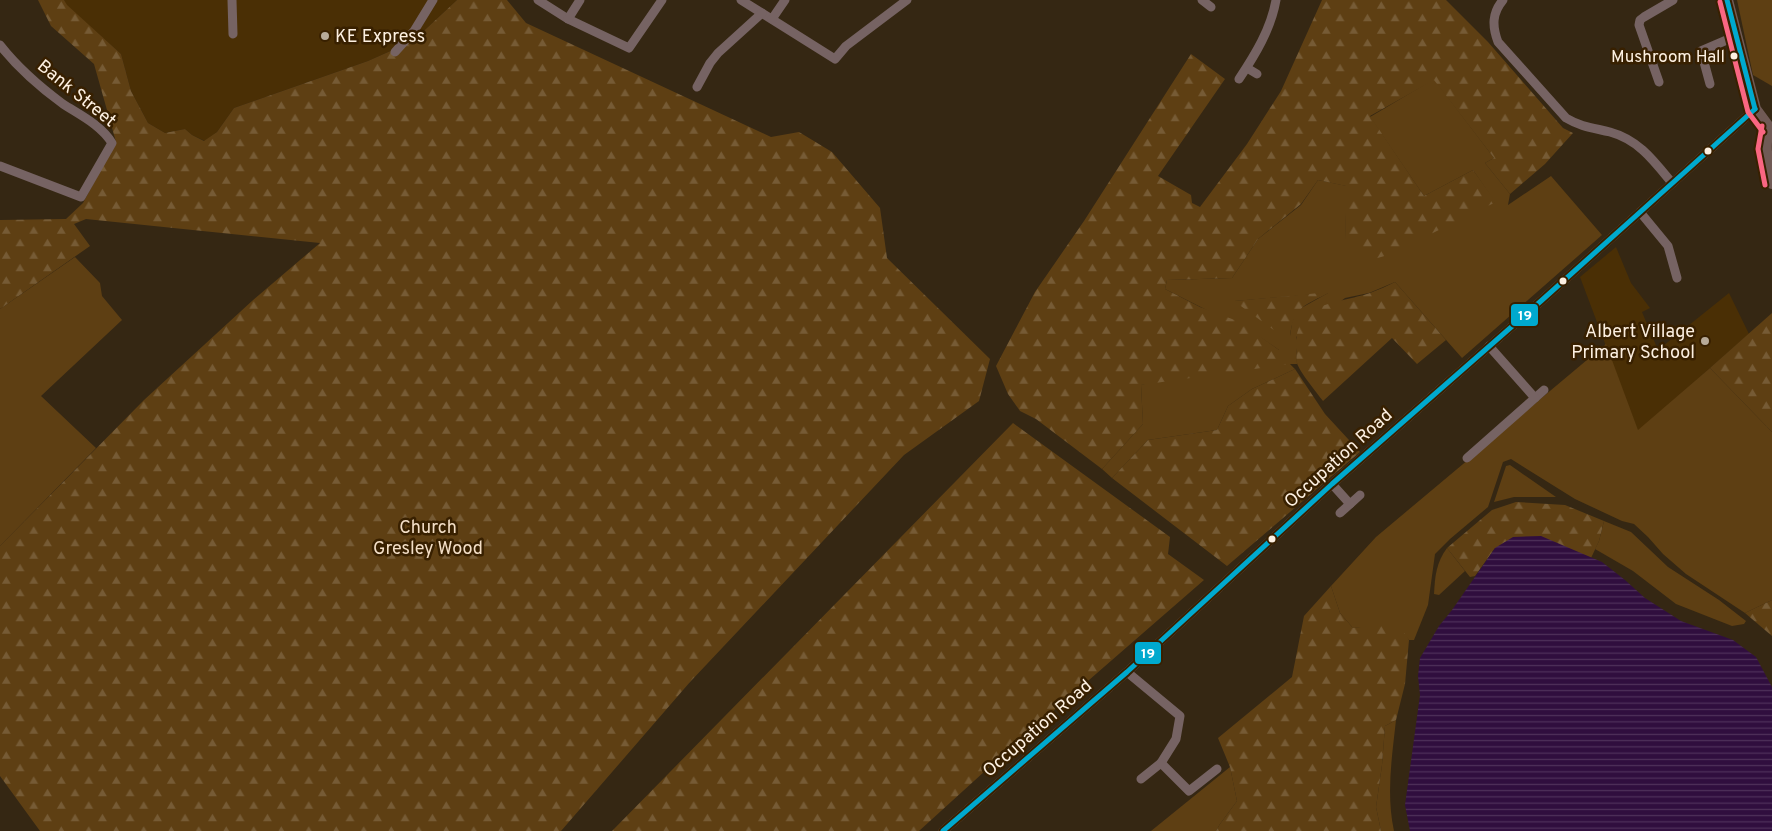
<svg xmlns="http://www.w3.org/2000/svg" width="1772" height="831" font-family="Overpass,sans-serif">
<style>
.built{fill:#4a2f05}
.green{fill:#5e3f13;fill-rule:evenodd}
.forest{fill:url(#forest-firs)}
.water{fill:url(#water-rules)}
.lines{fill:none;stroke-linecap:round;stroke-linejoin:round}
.street{stroke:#766363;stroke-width:9}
.secondary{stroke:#705a55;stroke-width:12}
.bus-1-casing{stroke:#382000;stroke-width:9}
.bus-2-casing{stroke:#382000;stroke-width:9}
.bus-1{stroke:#00a9ce;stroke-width:5}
.bus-2{stroke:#fa6682;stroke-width:5}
.poi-dot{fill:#b7aa99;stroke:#382000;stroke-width:2}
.bus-dot{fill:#fdf0e1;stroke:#382000;stroke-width:2}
.labels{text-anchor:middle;stroke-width:5;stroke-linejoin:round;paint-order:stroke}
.bus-label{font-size:17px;fill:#fdf0e1;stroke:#382000;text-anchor:end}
.poi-label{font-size:18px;fill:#fdf0e1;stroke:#382000;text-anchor:start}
.street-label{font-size:18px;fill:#fdf0e1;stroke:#382000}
.park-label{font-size:18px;fill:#f4dfc7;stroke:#382000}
.line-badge{stroke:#382000;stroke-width:2}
.badge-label{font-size:14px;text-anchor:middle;font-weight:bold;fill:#fff}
</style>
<defs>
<pattern id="forest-firs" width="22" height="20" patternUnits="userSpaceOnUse" patternTransform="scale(1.25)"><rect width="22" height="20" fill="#5e3f13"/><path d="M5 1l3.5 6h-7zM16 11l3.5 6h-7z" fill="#765b35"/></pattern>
<pattern id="water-rules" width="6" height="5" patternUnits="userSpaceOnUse" patternTransform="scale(1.25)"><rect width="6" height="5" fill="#300e3e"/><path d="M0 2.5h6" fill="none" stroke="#4f315a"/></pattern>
</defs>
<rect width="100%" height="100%" fill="#352713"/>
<!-- built -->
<g class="built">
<path d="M64,0H457L413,41L368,61L234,108L217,132L205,141L192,135L185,129L165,133L148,123L131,91L121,54L66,5Z"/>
<path d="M1616,247L1631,283L1650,308L1642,312L1658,350L1729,293L1749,334L1638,431L1580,277Z"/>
</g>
<!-- green -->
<g class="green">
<path d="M1737,0H1772V86L1753,75Z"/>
<path d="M1434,79L1494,158L1485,163L1510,194L1508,205L1551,176L1602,235L1462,358L1395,282L1369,293L1345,298L1296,337L1297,364H1290L1295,369L1252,389L1228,406L1217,430L1148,440L1112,478L1102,469L1143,424L1141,385L1279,350L1260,337L1165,289L1167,280L1232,278L1258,239L1301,205L1318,180L1347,186L1345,240L1495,202L1473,170L1424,196L1370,117ZM1328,293L1296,311L1292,323L1290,336L1235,301Z"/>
<path d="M75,257L100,283L102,296L122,320L41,396L96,448L0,546V309Z"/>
<path d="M1606,344L1638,430L1710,368L1772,432V600L1745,613L1686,574L1663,554L1648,537L1634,524L1622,521L1575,499L1511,459L1503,462L1488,507L1450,539L1435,554L1428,605L1414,640H1409C1396,622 1373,626 1353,628L1340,613L1331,586L1376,537Z"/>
<path d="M1510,465L1556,497H1514L1494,502L1506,466Z"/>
<path d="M1604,521L1631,532L1668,567L1719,600L1746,621L1744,624L1732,626L1676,604L1633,571L1595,549L1599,541Z"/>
<path d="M1447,548L1465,571L1439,595L1434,594C1435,576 1436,563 1447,548Z"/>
<path d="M1396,720C1392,757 1386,794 1394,831H1381L1376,807L1382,765L1385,726Z"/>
<path d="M1230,767L1237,801L1220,824L1216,831H1151Z"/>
</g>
<!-- forest -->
<g class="forest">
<path d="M38,0H64L67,5L121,54L131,91L148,123L165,133L185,129L192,135L204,141L217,132L234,108L368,61L413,41L457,0H507L526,23L771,137L799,132L832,152L880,208L887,258L990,359L979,401L904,455L690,682L561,831H40L0,776V546L144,400L252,301L320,243L86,219L74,224L90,246L0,309V220L66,219L83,203L116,142L94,64L51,26Z"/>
<path d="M1322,0H1446L1488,42L1563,128L1573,133L1545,164L1510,194L1485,163L1494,158L1434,80L1370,116L1424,196L1473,170L1496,202L1388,255L1367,261L1345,240L1346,186L1318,180L1301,204L1258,239L1232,278L1167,280L1165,289L1200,307L1240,322L1279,350H1288L1289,364L1141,385L1143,424L1102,469L1036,419L1020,411L1008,394L996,366L1035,292L1084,221L1191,54L1225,79L1158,176L1191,195L1192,203L1200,207L1247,144L1281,91Z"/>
<path d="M1395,282L1446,340L1417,364L1392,338L1323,401C1317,393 1299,371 1297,363C1296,359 1297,353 1296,348C1295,301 1337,304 1370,293C1378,290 1387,286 1395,282Z"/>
<path d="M1330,292C1305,306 1294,305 1290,336H1282L1234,301Z"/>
<path d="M1772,313V432L1710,368Z"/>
<path d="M1295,369L1325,414L1360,452L1227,566L1112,478L1148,440L1217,430L1228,406L1252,389Z"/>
<path d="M1013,423L1170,537L1168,554L1204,580L996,761L919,831H612Z"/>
<path d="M1516,502L1565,505L1604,521L1599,541L1591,558L1567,548H1495L1475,576L1470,577L1447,548L1492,510Z"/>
<path d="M1331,586L1340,613L1353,628C1366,627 1382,622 1395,625C1401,627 1406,635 1409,640L1405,684L1396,720L1385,726L1382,765L1376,807L1381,831H1216L1220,824L1237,801L1230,767L1218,738L1292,677L1304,616Z"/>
<path d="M1772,600V636L1745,613Z"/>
</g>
<!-- water -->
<path class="water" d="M1541,536L1602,562L1625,580L1645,598L1681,621L1733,640L1756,657L1772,687V831H1410L1405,805L1420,695L1418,676L1420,658L1439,626L1452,610L1495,548L1513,537Z"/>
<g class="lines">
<!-- street -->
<g class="street">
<path d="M232,0L233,34"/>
<path d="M538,0L568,19L629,48L662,0"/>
<path d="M741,0L835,59L846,46L907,0"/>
<path d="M1202,0L1211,7"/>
<path d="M1503,0C1492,13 1492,26 1498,42L1566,118C1581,127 1594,128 1610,132C1639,140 1654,161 1672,183"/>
<path d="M568,19L580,0"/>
<path d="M772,19L785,0"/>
<path d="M0,45C18,68 40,87 63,104C80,115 101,125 112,143L81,197L0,166"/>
<path d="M395,52L414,31L433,0"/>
<path d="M1247,68L1257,74"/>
<path d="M1239,79C1255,55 1271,29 1276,0"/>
<path d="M1659,82L1639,25L1640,20L1644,17L1673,0"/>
<path d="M1710,84L1701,51L1736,36"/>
<path d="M697,87L710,63L718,53L762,13"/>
<path d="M1640,212L1668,246L1677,278"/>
<path d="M1535,398L1544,390"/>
<path d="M1467,458L1535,398L1489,346"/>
<path d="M1332,484L1350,504"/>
<path d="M1340,513L1360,495"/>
<path d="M1127,672L1180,716L1176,739L1161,763L1141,779"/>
<path d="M1161,763L1189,791L1217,769"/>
<path d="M943,831L1127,672L1332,484L1541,301L1755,109"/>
</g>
<!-- secondary -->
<g class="secondary">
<path d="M1727,0L1755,109L1769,128"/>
<path d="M1769,128C1762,147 1768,164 1772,183"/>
</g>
<defs>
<g id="bus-1">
<path d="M1727,0L1755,109"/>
<path d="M943,831L1127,672L1332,484L1541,301L1755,109"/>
</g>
<g id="bus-2">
<path d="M1720,2L1748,112L1763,132"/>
<path d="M1762,126L1758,149L1765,185"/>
</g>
</defs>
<!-- bus-1 casing -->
<use href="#bus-1" class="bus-1-casing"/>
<!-- bus-2 casing -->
<use href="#bus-2" class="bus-2-casing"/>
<!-- bus-1 -->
<use href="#bus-1" class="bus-1"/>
<!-- bus-2 -->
<use href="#bus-2" class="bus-2"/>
</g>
<!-- markers -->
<g class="poi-dot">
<circle cx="325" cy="36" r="5"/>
<circle cx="1705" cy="341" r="5"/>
</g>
<g class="bus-dot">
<circle cx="1734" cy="56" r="4.5"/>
<circle cx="1708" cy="151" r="4.5"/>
<circle cx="1563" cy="281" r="4.5"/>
<circle cx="1272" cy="539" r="4.5"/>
</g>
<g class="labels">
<!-- bus labels -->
<g class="bus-label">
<text x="1725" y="62">Mushroom Hall</text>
</g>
<!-- poi labels -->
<g class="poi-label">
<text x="335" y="42">KE Express</text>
<text x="1695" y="337" text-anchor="end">Albert Village<tspan x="1695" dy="21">Primary School</tspan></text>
</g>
<!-- street labels -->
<g class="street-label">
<text transform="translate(77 93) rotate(39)" y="6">Bank Street</text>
<text transform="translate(1338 458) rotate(-42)" y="6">Occupation Road</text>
<text transform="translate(1037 728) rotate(-41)" y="6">Occupation Road</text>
</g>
<!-- park labels -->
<g class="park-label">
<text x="428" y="533">Church<tspan x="428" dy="21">Gresley Wood</tspan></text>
</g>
</g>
<g class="line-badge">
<rect x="1510" y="303" width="29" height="24" rx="5" fill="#00a9ce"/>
<rect x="1134" y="641" width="28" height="24" rx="5" fill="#00a9ce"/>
</g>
<g class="badge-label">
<text x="1525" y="320">19</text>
<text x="1148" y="658">19</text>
</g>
</svg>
